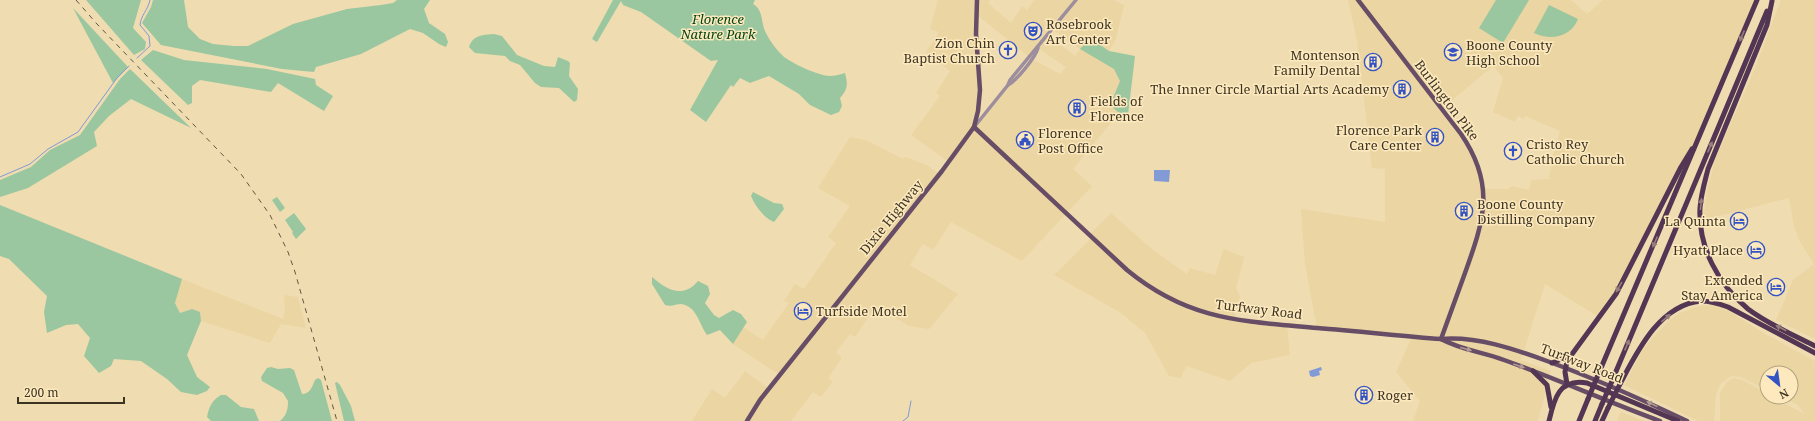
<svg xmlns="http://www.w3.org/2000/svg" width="1815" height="421" font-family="'Noto Serif',serif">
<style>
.built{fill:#ebd5a2;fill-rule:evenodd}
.green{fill:#9ac79f}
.water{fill:#829ad5}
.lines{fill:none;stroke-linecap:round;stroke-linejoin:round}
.stream{stroke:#829ad5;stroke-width:1}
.tertiary{stroke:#9d8e9d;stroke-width:3.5}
.primary{stroke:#674d66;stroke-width:4.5}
.motorway{stroke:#533653;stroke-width:5}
.rail{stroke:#615640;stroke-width:1;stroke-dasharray:5 5;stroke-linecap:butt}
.motorway-bridge{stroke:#533653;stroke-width:5}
.oneway{fill:#977e7d}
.oneway2{fill:#b29b92}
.labels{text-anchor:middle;stroke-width:3;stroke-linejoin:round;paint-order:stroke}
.park-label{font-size:13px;font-style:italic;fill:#024415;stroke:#fde9bd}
.poi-label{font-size:13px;fill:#3c3423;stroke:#fde9bd;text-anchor:start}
.street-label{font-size:13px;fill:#3c3423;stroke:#fde9bd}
</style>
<rect width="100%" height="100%" fill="#efdcb1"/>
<!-- built -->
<g class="built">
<path d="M938,0H990L988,3L1011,23L1022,6L1027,10L1034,0H1114L1124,5L1116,39L1109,51L1090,38L1114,69L1120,81L1110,104L1119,113L1073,169L1092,186L1022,261L951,222L933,250L923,244L910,265L958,294L929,329L909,326L876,306L855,337L850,334L836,352L842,358L828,378L833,382L821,397L813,392L791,421H692L712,389L725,398L745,371L769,389L780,375L733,344L743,327L763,340L789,303L784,301L795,284L804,289L836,243L828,237L850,206L818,188L850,137L866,140L903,159L905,157L927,165L939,174L949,162L911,135L940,96L936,93L950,71L926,52L939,32L930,29ZM976,14L1029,57L1038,48L1066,67L1060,74L1032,59L979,121L977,119L979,67ZM1053,30L1080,49L1075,56L1048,36Z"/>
<path d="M1348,0H1571L1587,14L1603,0H1757L1697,142L1685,159L1626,277L1599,317L1545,284L1521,360L1551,371L1538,421H1413L1420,401L1396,372L1412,337L1317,328L1305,264L1301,209L1385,222V169L1372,168L1357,40ZM1493,66L1503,78L1493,112L1515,122L1518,116L1524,119L1525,116L1560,131L1553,155L1549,179L1531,180L1529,190L1512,186L1508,189H1490L1483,188L1466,140L1442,109Z"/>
<path d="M1781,0H1815V339L1776,320L1793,280L1814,264L1800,242L1794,226L1789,198L1703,220L1707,191L1715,160L1755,68Z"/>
<path d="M1111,213L1153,250L1187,274L1190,268L1215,275L1224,249L1244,257L1236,288L1240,296L1234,320L1287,325L1290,355L1251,363L1230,381L1186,366L1181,378L1169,376L1145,333L1121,313L1054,275L1091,238L1089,235Z"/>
<path d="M182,279L283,319L285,311L284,295L298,297L306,328L281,324L270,343L201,321L200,313L192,309L180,313L175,303Z"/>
<path d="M1713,305L1727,310L1767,335L1815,361V421H1720V393L1727,382L1734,378L1742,380L1767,393V397H1773L1804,414L1798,405L1782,397H1791V373H1767V390L1741,377L1731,376L1720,384L1716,394L1714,421H1698L1624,385L1641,353L1653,337L1670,320L1680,313L1696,307Z"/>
<path d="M1621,412L1644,421H1617Z"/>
</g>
<!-- green -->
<g class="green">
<path d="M86,0H141L133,28L146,42L145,49L134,55Z"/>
<path d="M153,0H184L188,27L200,39L213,44L234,46H248L293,24L347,9L381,5L393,3L397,0H430L424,9L429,23L445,34L448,42L446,47L439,44L423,33L410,29L361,54L316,67L314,72L282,69L161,45L142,23L151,7Z"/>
<path d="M613,0H755L753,4C763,9 761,22 765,31C769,40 776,49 783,56C791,63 819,76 830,76C835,76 841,74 845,73C848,84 848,89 840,98L842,106L839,112L831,115L810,105L799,94L769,76L750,83L740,78L733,87L731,85L706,122L690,110L718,60L711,61L641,12L623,5L621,1L597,42L592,39Z"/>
<path d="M1496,0H1529L1503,43L1479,28Z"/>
<path d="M1549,5L1578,19C1571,37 1551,41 1534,33Z"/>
<path d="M73,8L128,67L113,83Z"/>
<path d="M494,34L502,36L517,55L544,66L555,67L558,57L568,61L570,63L569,76L578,89L577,100L574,102L559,88L541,87L535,83L520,65L510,61L505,56L475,53L469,47C473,35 482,35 494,34Z"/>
<path d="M1090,38L1109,51L1135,56L1128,115L1119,113L1110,105L1120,81L1114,69L1080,49Z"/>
<path d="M153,50L184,60L267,69L315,79L316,85L333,96L324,111L278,83L271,92L200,80L192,86V103L188,105L141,60Z"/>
<path d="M130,69L191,128L131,99L109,116L94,132L97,146L28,188L0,197V180L31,167L50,150L80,135L120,79Z"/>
<path d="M753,192L774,203L782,204L784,209L774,222C764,218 755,206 751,196Z"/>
<path d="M277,197L285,208L280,212L272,200Z"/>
<path d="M0,205L182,279L175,303L180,313L192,309L200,312L201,321L187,355L197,377L210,387L207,391L197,395L181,392L167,379L141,361L114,359L111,366L99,373L84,356L90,338L78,324L66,325L47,333L44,312L47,296L9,259L0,256Z"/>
<path d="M294,213L306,229L296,239L292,233L293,232L285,220Z"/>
<path d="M652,277C667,290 683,299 698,281L708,286L710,294L705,303L714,315L719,318L733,310L741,314L747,322L733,344L720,330L707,335C699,324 697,306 681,304C676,304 672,307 665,305L652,284Z"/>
<path d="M271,367L278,369L290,368L294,370L302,394C310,394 312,387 315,380L318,378L321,380L332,421H280C287,415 288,409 288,401L283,393L262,381L261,377L267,368Z"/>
<path d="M337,382L340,385L351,406L355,421H344L335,383Z"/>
<path d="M221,395H226L241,407L254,409L259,421H211L207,417C209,407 212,400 221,395Z"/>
</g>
<!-- water -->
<g class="water">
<path d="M1154,170H1170L1169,182L1154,181Z"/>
<path d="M1321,367L1322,370L1319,371L1320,375L1313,377L1310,376L1309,371Z"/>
</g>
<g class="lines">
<!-- stream -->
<g class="stream">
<path d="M137,58L150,46L149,36L140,25C141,15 148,10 150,0"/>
<path d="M0,177L30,164L48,149L78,132L117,78L129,66"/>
<path d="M903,421L908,417L911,401"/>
</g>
<!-- tertiary -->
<g class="tertiary">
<path d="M1008,85L1010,80L1076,0"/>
<path d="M975,126L1008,85C1017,80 1035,58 1038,48"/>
</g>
<!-- primary -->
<g class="primary">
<path d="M1358,0L1461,134C1496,185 1484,220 1465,273C1457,295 1449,317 1441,339"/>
<path d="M974,127L1127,270C1189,321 1242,321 1317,328C1359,331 1400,336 1441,339C1477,336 1514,349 1547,361C1596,379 1641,399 1687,421"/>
<path d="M1441,339C1461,350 1483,352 1504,360C1557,379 1608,402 1660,421"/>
<path d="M747,421L760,400L942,171L974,127L978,111L980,90L976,34L977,0"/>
</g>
<!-- motorway -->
<g class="motorway">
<path d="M1772,1L1767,25L1708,169C1705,181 1701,194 1700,208C1698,247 1718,284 1748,309C1768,324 1793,335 1815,346"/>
<path d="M1552,363L1571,355"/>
<path d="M1533,371L1547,385L1551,407"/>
<path d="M1598,375L1757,0"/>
<path d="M1612,381L1767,11"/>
<path d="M1567,384L1565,372L1567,361L1616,294L1681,167L1692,149"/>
<path d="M1620,384C1637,352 1659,305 1701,301C1710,301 1720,304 1728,307L1815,353"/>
<path d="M1549,421C1554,399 1559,378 1587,383L1678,421"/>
<path d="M1579,421L1588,399"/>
<path d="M1595,421L1602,404"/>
<path d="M1602,421L1608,408"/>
</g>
<!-- rail -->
<path class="rail" d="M76,0L97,24L241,174L270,215L288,252L295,272L337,421"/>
<!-- motorway-bridge -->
<g class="motorway-bridge">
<path d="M1588,399L1598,375"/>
<path d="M1602,404L1612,381"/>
<path d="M1608,408L1620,384"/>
</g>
</g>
<!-- one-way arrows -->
<defs><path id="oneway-solid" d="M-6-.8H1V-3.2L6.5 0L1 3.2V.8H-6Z"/></defs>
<g class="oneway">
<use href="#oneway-solid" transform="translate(1742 36) rotate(113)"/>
<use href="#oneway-solid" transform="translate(1710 147) rotate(-67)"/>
<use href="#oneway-solid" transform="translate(1701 204) rotate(-84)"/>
<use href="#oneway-solid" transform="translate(1655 242) rotate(113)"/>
<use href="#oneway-solid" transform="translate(1619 287) rotate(120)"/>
<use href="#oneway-solid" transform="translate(1666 318) rotate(-40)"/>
<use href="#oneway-solid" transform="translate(1781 328) rotate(-152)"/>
<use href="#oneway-solid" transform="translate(1627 345) rotate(-67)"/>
</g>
<g class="oneway2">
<use href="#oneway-solid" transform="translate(1466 349) rotate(15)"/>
<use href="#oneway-solid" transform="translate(1519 366) rotate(19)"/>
<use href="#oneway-solid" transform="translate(1652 404) rotate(-154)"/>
</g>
<!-- icons -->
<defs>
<symbol id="theatre-ring" viewBox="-11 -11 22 22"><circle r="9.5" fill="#fde9bd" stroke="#3353c4" stroke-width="1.5"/><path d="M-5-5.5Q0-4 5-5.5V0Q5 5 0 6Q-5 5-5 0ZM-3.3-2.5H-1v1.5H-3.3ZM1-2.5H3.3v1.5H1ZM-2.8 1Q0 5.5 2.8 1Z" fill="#3353c4"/></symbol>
<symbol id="church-ring" viewBox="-11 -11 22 22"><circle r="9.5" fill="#fde9bd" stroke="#3353c4" stroke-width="1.5"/><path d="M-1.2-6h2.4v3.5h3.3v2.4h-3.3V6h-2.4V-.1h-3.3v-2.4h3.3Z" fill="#3353c4"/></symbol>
<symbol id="school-ring" viewBox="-11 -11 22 22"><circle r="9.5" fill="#fde9bd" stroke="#3353c4" stroke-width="1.5"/><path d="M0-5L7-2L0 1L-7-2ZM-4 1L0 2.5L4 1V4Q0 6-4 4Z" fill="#3353c4"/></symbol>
<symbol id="building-ring" viewBox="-11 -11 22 22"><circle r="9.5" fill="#fde9bd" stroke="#3353c4" stroke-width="1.5"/><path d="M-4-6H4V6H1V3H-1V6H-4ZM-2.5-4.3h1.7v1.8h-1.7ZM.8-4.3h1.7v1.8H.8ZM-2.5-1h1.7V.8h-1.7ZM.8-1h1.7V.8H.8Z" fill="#3353c4"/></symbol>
<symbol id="civic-ring" viewBox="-11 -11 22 22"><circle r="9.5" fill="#fde9bd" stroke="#3353c4" stroke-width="1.5"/><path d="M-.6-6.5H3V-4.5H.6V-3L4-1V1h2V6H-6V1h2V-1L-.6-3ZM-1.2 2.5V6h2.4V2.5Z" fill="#3353c4"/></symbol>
<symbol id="hotel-ring" viewBox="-11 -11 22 22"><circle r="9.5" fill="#fde9bd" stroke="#3353c4" stroke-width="1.5"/><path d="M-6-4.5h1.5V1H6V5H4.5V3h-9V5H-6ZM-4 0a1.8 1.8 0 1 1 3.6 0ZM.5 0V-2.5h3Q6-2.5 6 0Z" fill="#3353c4"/></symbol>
</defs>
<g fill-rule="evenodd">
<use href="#theatre-ring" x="1023" y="21" width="20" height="20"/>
<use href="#church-ring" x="998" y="40" width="20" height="20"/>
<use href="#school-ring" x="1443" y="42" width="20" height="20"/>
<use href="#building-ring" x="1363" y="52" width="20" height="20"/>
<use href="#building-ring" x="1392" y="79" width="20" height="20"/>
<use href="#building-ring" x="1067" y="98" width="20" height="20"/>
<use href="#building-ring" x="1425" y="127" width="20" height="20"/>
<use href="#civic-ring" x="1015" y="130" width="20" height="20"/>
<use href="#church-ring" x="1503" y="141" width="20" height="20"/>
<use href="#building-ring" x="1454" y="201" width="20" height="20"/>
<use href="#hotel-ring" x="1729" y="211" width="20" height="20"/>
<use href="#hotel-ring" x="1746" y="240" width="20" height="20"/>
<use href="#hotel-ring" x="1766" y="277" width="20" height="20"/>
<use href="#hotel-ring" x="793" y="301" width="20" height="20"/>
<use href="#building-ring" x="1354" y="385" width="20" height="20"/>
</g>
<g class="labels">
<!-- park labels -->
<g class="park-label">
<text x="718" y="24">Florence<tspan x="718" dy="15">Nature Park</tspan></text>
</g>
<!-- poi labels -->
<g class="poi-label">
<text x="1046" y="29">Rosebrook<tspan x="1046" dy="15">Art Center</tspan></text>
<text x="995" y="48" text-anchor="end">Zion Chin<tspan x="995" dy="15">Baptist Church</tspan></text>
<text x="1466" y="50">Boone County<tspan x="1466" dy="15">High School</tspan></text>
<text x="1360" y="60" text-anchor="end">Montenson<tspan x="1360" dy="15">Family Dental</tspan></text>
<text x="1389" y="94" text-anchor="end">The Inner Circle Martial Arts Academy</text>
<text x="1090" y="106">Fields of<tspan x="1090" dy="15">Florence</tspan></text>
<text x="1422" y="135" text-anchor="end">Florence Park<tspan x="1422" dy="15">Care Center</tspan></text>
<text x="1038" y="138">Florence<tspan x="1038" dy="15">Post Office</tspan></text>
<text x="1526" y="149">Cristo Rey<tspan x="1526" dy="15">Catholic Church</tspan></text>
<text x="1477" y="209">Boone County<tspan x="1477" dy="15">Distilling Company</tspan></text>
<text x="1726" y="226" text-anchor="end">La Quinta</text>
<text x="1743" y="255" text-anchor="end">Hyatt Place</text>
<text x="1763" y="285" text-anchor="end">Extended<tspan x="1763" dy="15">Stay America</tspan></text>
<text x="816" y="316">Turfside Motel</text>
<text x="1377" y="400">Roger</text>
</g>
<!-- street labels -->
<g class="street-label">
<text transform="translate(1447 100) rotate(53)" y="5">Burlington Pike</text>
<text transform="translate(891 217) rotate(-51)" y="5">Dixie Highway</text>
<text transform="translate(1259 309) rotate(7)" y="5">Turfway Road</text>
<text transform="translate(1582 363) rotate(21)" y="5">Turfway Road</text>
</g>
</g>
<!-- north arrow -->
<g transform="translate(1779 385) rotate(151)"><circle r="19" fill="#fde9bd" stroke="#b0a17f"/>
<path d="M0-3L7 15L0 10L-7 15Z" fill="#3353c4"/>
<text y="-6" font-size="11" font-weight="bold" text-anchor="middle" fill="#3c3423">N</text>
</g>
<!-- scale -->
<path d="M18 397v6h106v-6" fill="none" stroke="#3c3423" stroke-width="2"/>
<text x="24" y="397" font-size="12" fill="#3c3423" stroke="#fde9bd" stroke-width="3" paint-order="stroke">200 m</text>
</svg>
